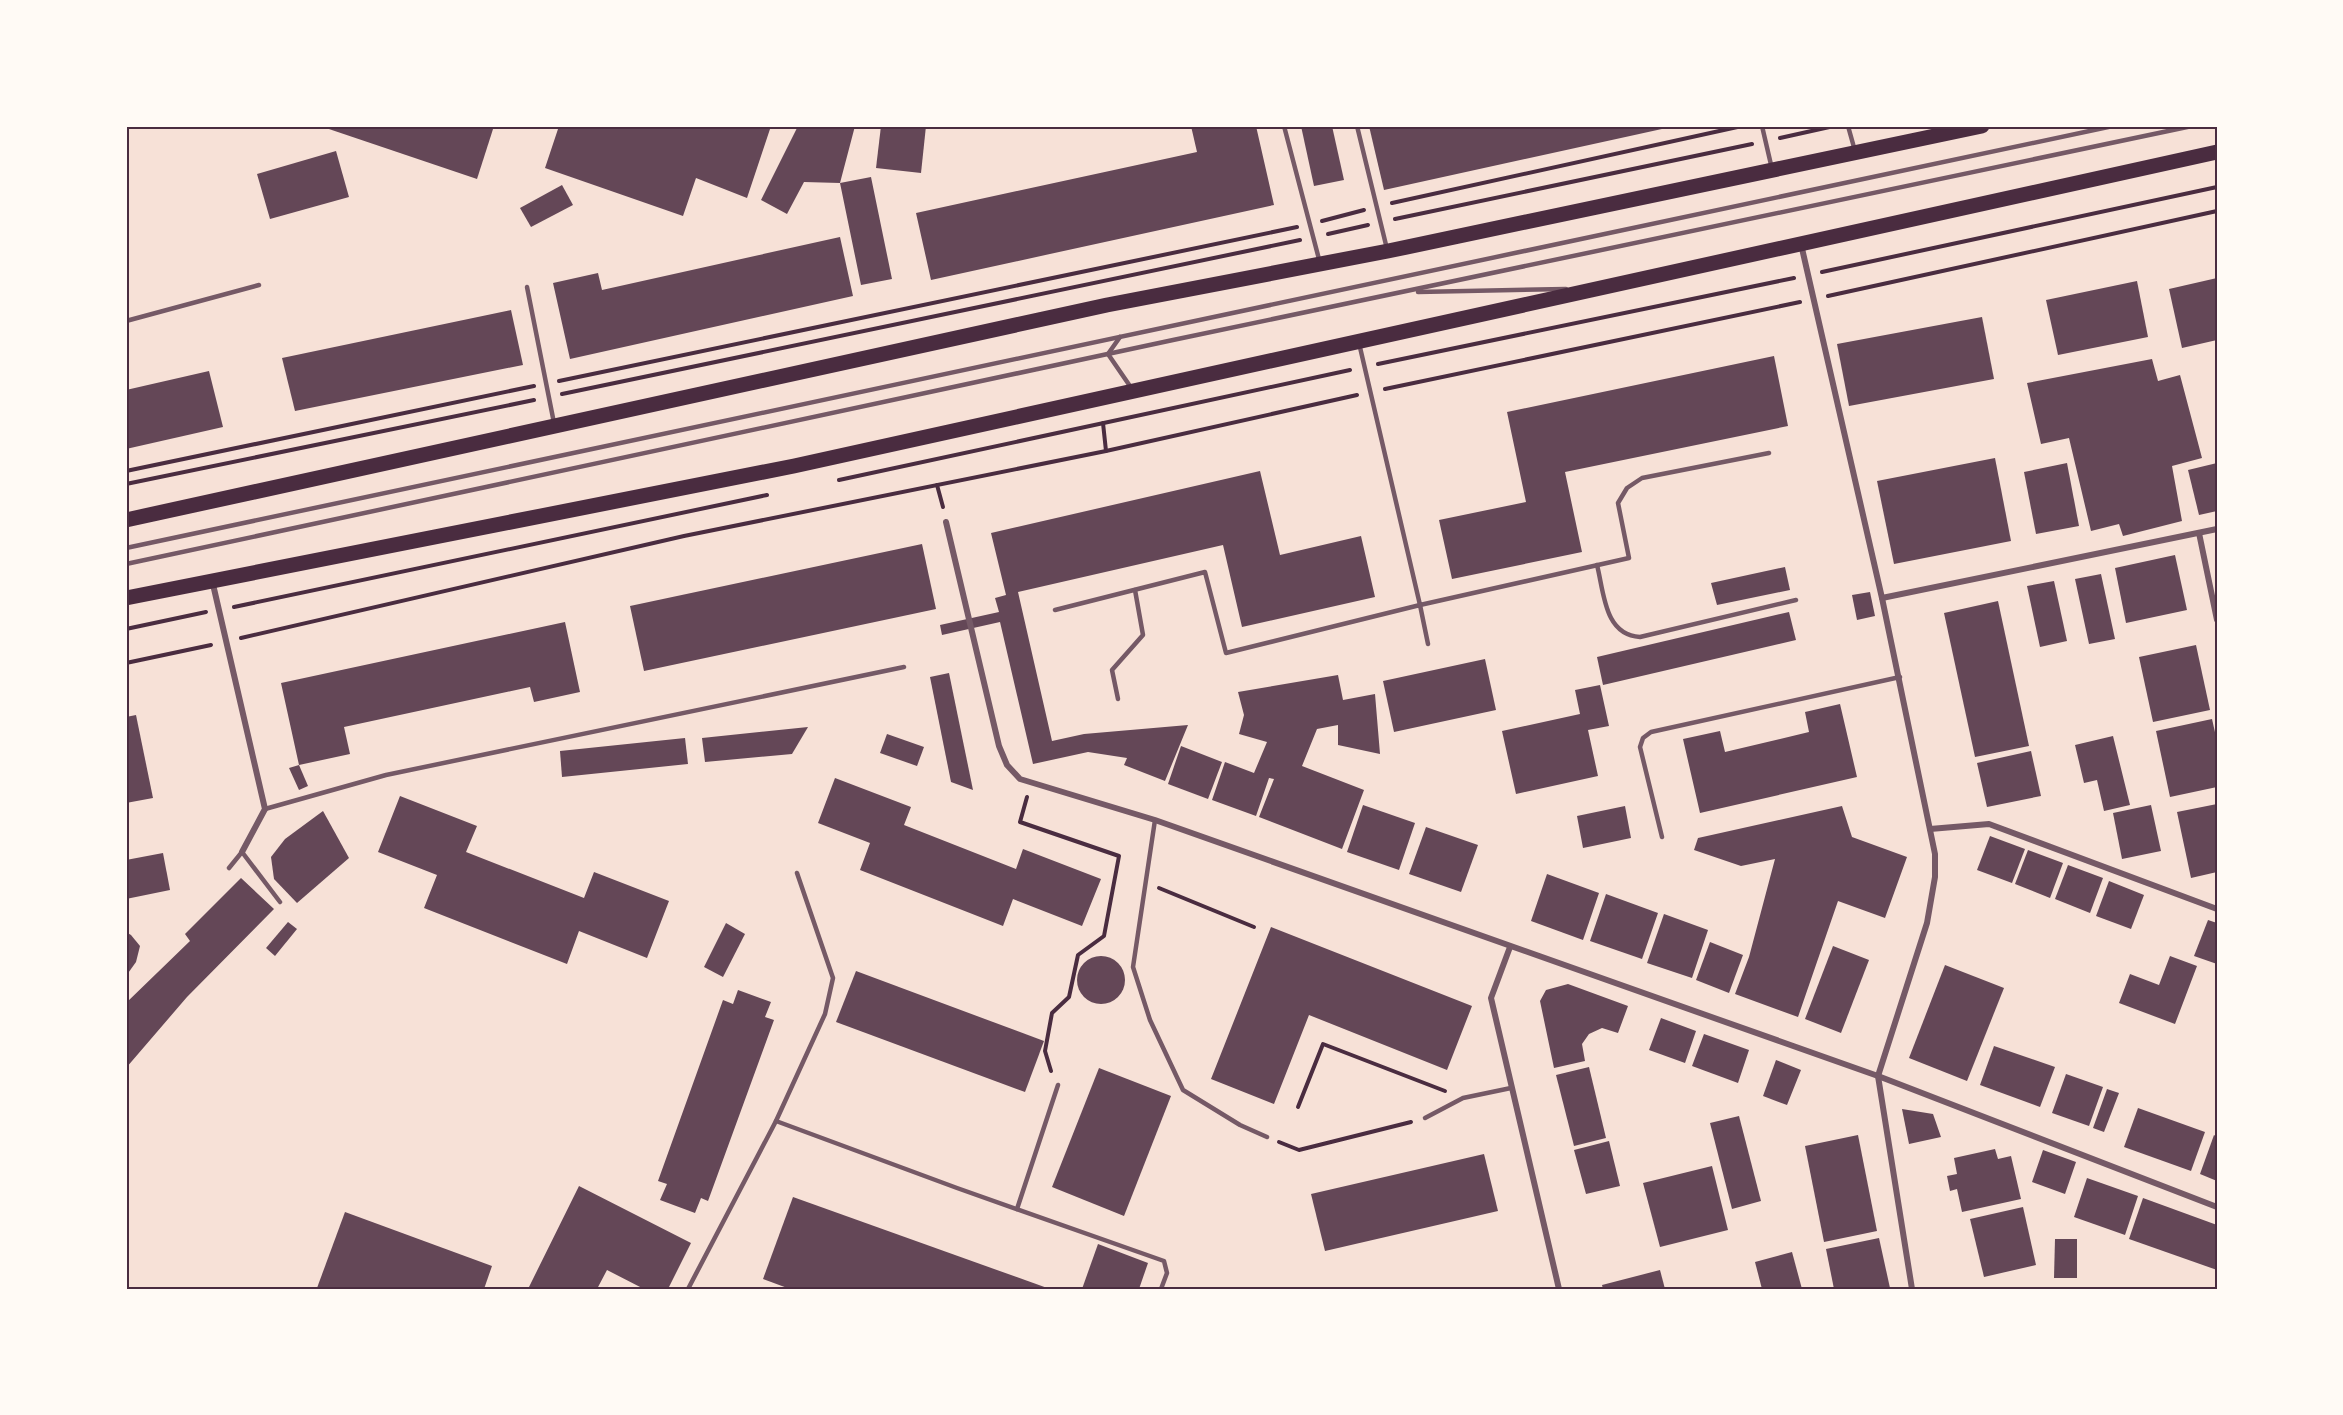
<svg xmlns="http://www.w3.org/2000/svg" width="2343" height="1415" font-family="Commissioner,sans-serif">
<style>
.building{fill:#644757}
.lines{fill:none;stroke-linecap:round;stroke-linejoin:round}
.path{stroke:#4a2c40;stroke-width:4}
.service{stroke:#755966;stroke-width:4.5}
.minor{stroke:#755966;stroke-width:6}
.primary{stroke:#4a2c40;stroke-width:15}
.neatline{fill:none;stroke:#4a2c40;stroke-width:2}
</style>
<rect width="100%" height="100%" fill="#f7e1d7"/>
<!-- building -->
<g class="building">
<path d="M320,126H494L477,179Z"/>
<path d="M559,126H771L747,198L696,178L683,216L545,168Z"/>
<path d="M798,126H855L840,183L871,177L892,279L861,285L840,183L804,182L787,214L761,200Z"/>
<path d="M881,126H926L921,173L876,168Z"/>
<path d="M1191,126H1256L1274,205L931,280L916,213L1197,152Z"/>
<path d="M1301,126H1332L1344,180L1314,186Z"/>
<path d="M1369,126H1671V127L1384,190Z"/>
<path d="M336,151L349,197L270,219L257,174Z"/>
<path d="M562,185L573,205L531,227L520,208Z"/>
<path d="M840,237L853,296L570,359L553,283L598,273L602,290Z"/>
<path d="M2217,278V340L2182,348L2169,289Z"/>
<path d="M2137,281L2148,337L2058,355L2046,300Z"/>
<path d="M511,310L523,365L295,411L282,358Z"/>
<path d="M1982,317L1994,379L1849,406L1837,344Z"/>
<path d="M1774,356L1788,426L1565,472L1582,552L1452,579L1439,520L1526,502L1507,412Z"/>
<path d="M2152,359L2158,381L2180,375L2202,458L2172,466L2182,521L2123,536L2119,524L2091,531L2069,438L2041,444L2027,383Z"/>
<path d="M209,371L223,427L126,449V390Z"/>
<path d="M1995,458L2011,541L1894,564L1877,481Z"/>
<path d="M2067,463L2079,526L2036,534L2024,472Z"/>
<path d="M2217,463V511L2199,515L2188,470Z"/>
<path d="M1260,471L1280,555L1361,536L1375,597L1242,627L1223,545L1018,592L1052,741L1084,734L1188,725L1165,781L1124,765L1127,758L1088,752L1033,764L1000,622L942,635L940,625L999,612L995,598L1006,595L991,533Z"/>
<path d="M922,544L936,609L644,671L630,606Z"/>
<path d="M2175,555L2187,610L2126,623L2115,568Z"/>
<path d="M1785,567L1790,590L1717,605L1711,583Z"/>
<path d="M2101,574L2115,639L2089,644L2075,579Z"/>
<path d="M2054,581L2067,641L2040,647L2027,586Z"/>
<path d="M1870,592L1875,616L1857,620L1852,595Z"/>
<path d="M1998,601L2029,746L1975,757L1944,613Z"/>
<path d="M1789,612L1796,640L1603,685L1597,657Z"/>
<path d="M565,622L580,692L534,702L530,687L344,727L350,754L299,765L281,683Z"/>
<path d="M2196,645L2210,710L2153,722L2139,657Z"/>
<path d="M1485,659L1496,710L1394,732L1383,681Z"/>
<path d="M949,673L973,790L951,782L930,677Z"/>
<path d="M1338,675L1343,700L1375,694L1380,754L1338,745V725L1317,729L1302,766L1364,790L1342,849L1259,817L1274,779L1269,778L1256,816L1212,800L1225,762L1254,773L1267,742L1239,734L1244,715L1238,692Z"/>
<path d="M1600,685L1609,726L1588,730L1598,776L1516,794L1502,731L1580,714L1575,690Z"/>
<path d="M1840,704L1857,777L1700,813L1683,739L1720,731L1725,752L1809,732L1805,712Z"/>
<path d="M136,715L153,798L126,803V717Z"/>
<path d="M2212,719L2217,741V787L2170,797L2156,731Z"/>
<path d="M808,727L792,754L705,762L702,738Z"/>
<path d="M887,734L924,747L917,766L880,753Z"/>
<path d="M2113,736L2130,805L2104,811L2097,780L2084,783L2075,745Z"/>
<path d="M685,738L688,764L562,777L560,751Z"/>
<path d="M1181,746L1222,762L1208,799L1168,784Z"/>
<path d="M2031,751L2041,796L1987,807L1977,763Z"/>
<path d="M299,765L308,786L299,790L289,768Z"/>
<path d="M835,778L911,807L904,825L1016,869L1023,849L1101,879L1082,926L1013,899L1003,926L860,870L870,843L818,823Z"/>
<path d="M400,796L477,826L466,852L584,898L594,872L669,901L647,958L579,931L567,964L424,908L437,875L378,852Z"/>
<path d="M2217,804V872L2191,878L2177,812Z"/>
<path d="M1363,805L1415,823L1399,870L1347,852Z"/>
<path d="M2151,805L2161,851L2122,859L2113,813Z"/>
<path d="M1625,806L1631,838L1583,848L1577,816Z"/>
<path d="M1842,806L1852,837L1907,857L1885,918L1838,901L1798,1017L1735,994L1749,957L1775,859L1741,866L1694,850L1698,838Z"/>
<path d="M323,811L349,858L297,903L274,879L271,857L285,839Z"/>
<path d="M1426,827L1478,845L1461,892L1409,874Z"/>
<path d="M1990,836L2025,849L2012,883L1977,870Z"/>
<path d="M2028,850L2063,863L2050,898L2015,884Z"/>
<path d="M163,853L170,890L126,899V860Z"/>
<path d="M2068,865L2103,878L2090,913L2055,899Z"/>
<path d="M1547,874L1599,893L1583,940L1531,921Z"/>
<path d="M241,878L274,909L187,997L126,1068V1003L190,941L185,934Z"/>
<path d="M2109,881L2144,895L2131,929L2096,916Z"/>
<path d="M1606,894L1658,913L1642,959L1590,941Z"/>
<path d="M1664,914L1708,930L1692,978L1647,963Z"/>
<path d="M2208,920L2217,923V964L2194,956Z"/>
<path d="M288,922L297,929L275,956L266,948Z"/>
<path d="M726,923L745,934L723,977L704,967Z"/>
<path d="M1271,927L1472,1006L1447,1070L1309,1015L1274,1104L1211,1079Z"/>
<path d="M126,932L131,935L140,946L136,962L126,976Z"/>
<path d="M1710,942L1743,955L1729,993L1696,980Z"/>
<path d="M1833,946L1869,960L1841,1033L1805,1019Z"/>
<circle cx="1101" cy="980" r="24"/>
<path d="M2170,956L2197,966L2175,1024L2119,1003L2130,974L2159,985Z"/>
<path d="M1945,965L2004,988L1967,1081L1909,1058Z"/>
<path d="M856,971L1044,1041L1025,1092L836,1022Z"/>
<path d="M1568,984L1628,1006L1618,1033L1602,1028L1589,1034L1582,1044L1585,1061L1554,1068L1540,1001L1546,990Z"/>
<path d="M738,990L771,1002L765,1017L774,1020L708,1201L701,1198L695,1213L660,1200L667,1184L658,1181L723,1000L733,1004Z"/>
<path d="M1661,1018L1696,1031L1685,1063L1649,1050Z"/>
<path d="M1704,1034L1749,1050L1738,1083L1692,1066Z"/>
<path d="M1994,1046L2055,1067L2040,1107L1980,1085Z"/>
<path d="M1776,1060L1801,1070L1787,1105L1763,1096Z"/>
<path d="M1589,1067L1606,1138L1574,1146L1556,1075Z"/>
<path d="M1099,1068L1171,1096L1124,1216L1052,1187Z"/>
<path d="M2066,1074L2103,1087L2089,1126L2052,1113Z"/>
<path d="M2107,1089L2119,1093L2104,1132L2093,1128Z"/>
<path d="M2138,1108L2205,1132L2191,1171L2124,1147Z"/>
<path d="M1902,1109L1933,1114L1941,1137L1909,1144Z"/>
<path d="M1739,1116L1761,1201L1732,1209L1710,1123Z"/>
<path d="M1858,1135L1877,1231L1824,1242L1805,1146Z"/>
<path d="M2214,1135L2217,1137V1181L2200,1174Z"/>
<path d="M1609,1141L1620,1186L1586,1194L1574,1150Z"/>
<path d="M1995,1149L1998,1159L2011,1156L2021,1199L1962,1212L1957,1189L1950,1191L1947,1176L1957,1174L1954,1158Z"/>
<path d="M2043,1150L2076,1162L2065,1194L2032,1182Z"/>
<path d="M1484,1154L1498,1211L1325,1251L1311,1194Z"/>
<path d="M1712,1166L1728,1230L1660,1247L1643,1183Z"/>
<path d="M2087,1178L2138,1196L2125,1235L2074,1217Z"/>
<path d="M579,1186L691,1243L668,1289H644L607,1270L597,1289H528Z"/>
<path d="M793,1197L1050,1289H790L763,1279Z"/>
<path d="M2143,1198L2217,1225V1270L2129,1239Z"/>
<path d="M2023,1207L2036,1265L1984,1277L1970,1219Z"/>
<path d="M345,1212L492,1266L484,1289L317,1288Z"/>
<path d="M1879,1238L1890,1288L1834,1289L1826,1249Z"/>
<path d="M2055,1239H2077V1278H2054Z"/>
<path d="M1098,1244L1148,1263L1139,1289H1082Z"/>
<path d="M1792,1252L1802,1289H1762L1755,1262Z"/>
<path d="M1660,1270L1665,1289H1603L1602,1285Z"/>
</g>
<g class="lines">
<!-- path -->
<g class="path">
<path d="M1780,138L1834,126"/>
<path d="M1392,203L1742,126"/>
<path d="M1395,219L1752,144"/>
<path d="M1322,221L1364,210"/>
<path d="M1328,234L1368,225"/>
<path d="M1822,272L2217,187"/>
<path d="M1828,296L2217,211"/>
<path d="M1378,364L1794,278"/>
<path d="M559,381L1297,227"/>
<path d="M1385,389L1800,302"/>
<path d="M562,394L1300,240"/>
<path d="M1103,423L1106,451"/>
<path d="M126,471L534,386"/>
<path d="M839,480L1350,370"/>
<path d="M126,484L534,400"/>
<path d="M937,485L943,507"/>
<path d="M234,607L767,495"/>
<path d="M126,629L206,612"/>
<path d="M241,638L684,536L1106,451L1357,395"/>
<path d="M126,663L211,645"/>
<path d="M1027,797L1020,822L1119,856L1104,936L1078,955L1069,997L1052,1013L1045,1051L1051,1071"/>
<path d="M1159,888L1254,927"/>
<path d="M1298,1107L1323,1044L1445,1091"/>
<path d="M1279,1142L1299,1150L1411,1122"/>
</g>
<!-- service -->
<g class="service">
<path d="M1284,126L1320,263"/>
<path d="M1357,126L1387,249"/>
<path d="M1762,126L1772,169"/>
<path d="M1848,126L1855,151"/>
<path d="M527,287L554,423"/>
<path d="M1418,292L1566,289"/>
<path d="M126,321L259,285"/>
<path d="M1120,337L1108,354L1132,389"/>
<path d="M1359,343L1420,605L1629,558L1618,503L1627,488L1642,478L1769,453"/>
<path d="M126,548L2113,126"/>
<path d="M126,564L1173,340L2192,126"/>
<path d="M1597,565C1604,592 1604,635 1640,637L1796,600"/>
<path d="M1055,610L1205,572L1226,653L1420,605L1428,644"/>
<path d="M1118,699L1112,670L1143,635L1135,590"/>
<path d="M265,809L386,775L904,667"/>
<path d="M1155,820L1133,967L1150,1020L1183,1090L1240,1125L1267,1137"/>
<path d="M1662,837L1640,747L1643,738L1651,732L1900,677"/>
<path d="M229,868L242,852L280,902"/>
<path d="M1425,1118L1463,1098L1511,1088"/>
<path d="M776,1121L957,1188L1164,1261L1167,1273L1161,1289"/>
<path d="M1017,1209L1058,1085"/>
<path d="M688,1289L776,1121L825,1014L833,978L797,873"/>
</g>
<!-- minor -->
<g class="minor">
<path d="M1801,244L1882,598L1935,854V877L1927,923L1878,1076L1912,1289"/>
<path d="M946,522L999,746L1007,765L1020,779L1155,820L1878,1076L2217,1207"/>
<path d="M2199,533L2217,620"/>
<path d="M212,580L265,809L242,852"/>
<path d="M1882,598L2217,529"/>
<path d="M1930,829L1989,824L2217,909"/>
<path d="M1510,947L1491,998L1559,1289"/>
</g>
<!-- primary -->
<g class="primary">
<path d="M126,520L1107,305L1388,251L1982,126"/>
<path d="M126,598L794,466L2217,152"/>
</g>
</g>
<!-- border -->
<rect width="2343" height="1415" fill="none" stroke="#fffaf5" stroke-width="255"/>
<rect x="128" y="128" width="2088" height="1160" class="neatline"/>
</svg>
